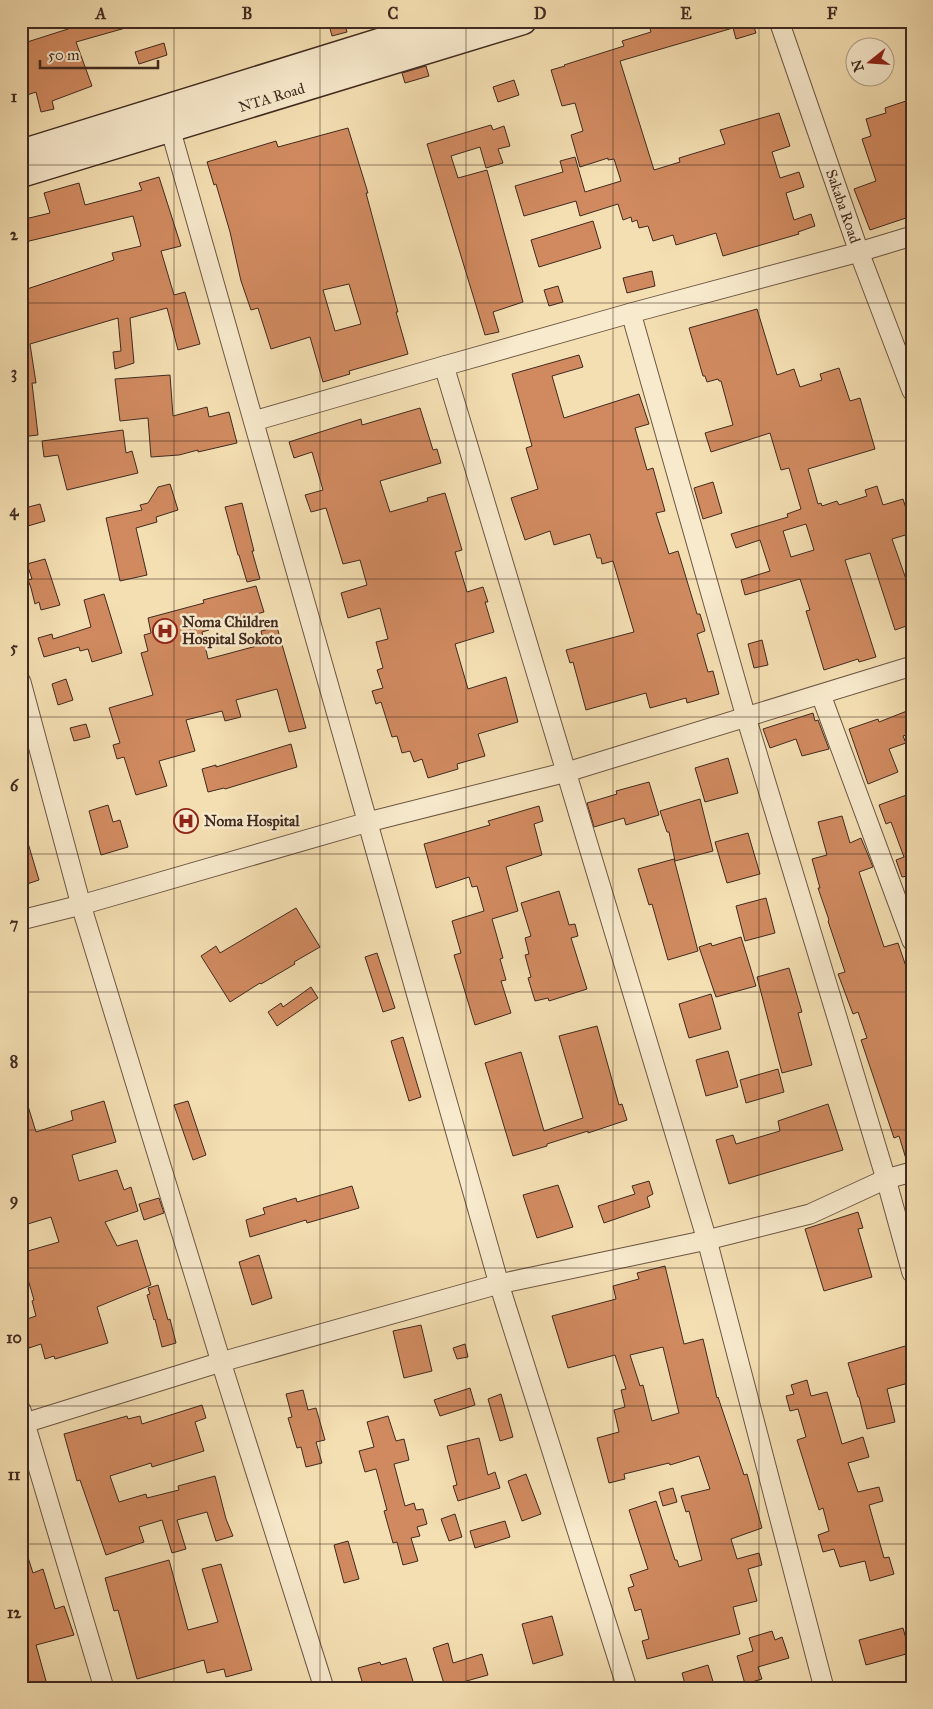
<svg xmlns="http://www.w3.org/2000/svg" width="933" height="1709" font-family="'IM FELL Great Primer',serif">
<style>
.building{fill:#d18a60;stroke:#402a1f;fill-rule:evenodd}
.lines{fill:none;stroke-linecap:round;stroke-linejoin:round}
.minor-casing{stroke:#6d5744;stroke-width:21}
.secondary-casing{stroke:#402a1f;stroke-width:29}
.minor{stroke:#f8eacd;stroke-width:19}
.secondary{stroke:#f8eacd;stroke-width:26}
.grid{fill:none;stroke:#402a1f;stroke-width:1;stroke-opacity:0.55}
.labels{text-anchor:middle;stroke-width:5;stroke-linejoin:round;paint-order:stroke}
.street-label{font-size:15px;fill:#402a1f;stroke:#f8eacd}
.poi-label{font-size:15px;font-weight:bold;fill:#402a1f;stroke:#f8eacd;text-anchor:start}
.neatline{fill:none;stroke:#402a1f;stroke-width:2}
.grid-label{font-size:16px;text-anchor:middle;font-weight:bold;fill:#402a1f}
</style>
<rect width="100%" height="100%" fill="#f4dfb2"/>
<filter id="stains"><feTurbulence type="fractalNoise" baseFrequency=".004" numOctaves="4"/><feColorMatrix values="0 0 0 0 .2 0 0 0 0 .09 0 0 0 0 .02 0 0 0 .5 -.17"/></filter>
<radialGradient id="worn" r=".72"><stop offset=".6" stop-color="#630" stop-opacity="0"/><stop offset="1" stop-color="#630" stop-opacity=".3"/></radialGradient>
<!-- building -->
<g class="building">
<path d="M97,21H135L136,25L76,42L92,86L52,101L54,109L41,112L36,92L24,96L21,89V74L28,72L21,52V44L71,28Z"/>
<path d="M328,21H344L347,32L332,36Z"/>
<path d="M648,21H677L678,24L689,21H752L756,33L736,39L733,28L620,61L654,170L680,162L679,158L725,144L720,130L779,113L790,146L772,152L780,178L799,172L804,187L786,193L794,220L811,214L815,226L798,232L799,234L723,256L716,233L676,245L673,235L653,241L648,226L639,228L637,220L632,222L631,217L623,220L618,204L580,216L576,201L524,216L515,186L563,172L560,161L575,157L585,192L621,181L614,159L608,160V158L580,167L571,135L583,131L575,103L562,106L551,70L565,66L564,65L624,46L622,41L651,32Z"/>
<path d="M164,43L167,55L139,64L135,52Z"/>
<path d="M426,66L429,76L405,83L402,73Z"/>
<path d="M514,80L519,95L498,102L493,87Z"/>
<path d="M912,99V216L870,230L854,189L876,181L862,139L871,136L866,119L886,113L885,108Z"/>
<path d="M491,125L493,130L504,126L510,146L498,149L503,163L486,168L480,147L451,156L458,178L487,170L523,302L493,312L499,332L485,335L427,144Z"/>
<path d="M348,128L368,193H366L398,312H396L408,354L349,371L350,374L323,382L310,337L271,349L258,308L251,310L241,281L230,232L216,184L214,185L207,162L276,141L278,147ZM349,284L361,324L335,331L323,290Z"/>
<path d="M159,177L181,246L161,251L174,295L185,292L200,344L178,350L167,308L130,318L134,363L115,369L113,352L121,351L118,318L30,344L36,383H32L38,435L21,437V291L114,260L112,253L141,246L133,216L21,243V220L50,213L44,193L79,183L85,205L142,190L139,183Z"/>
<path d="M593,221L601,248L539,267L531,240Z"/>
<path d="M652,271L655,286L627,293L623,278Z"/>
<path d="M558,286L563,302L549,306L544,290Z"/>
<path d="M757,309L777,375L794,369L800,387L822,380L820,374L839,368L850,401L860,398L875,449L808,469L818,504L821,503L822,506L837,501L839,505L867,496L865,490L877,486L883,505L903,499L912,527V533L892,539L907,582L912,581V624L895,630L870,553L845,560L876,657L859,662L858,659L824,670L806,611L810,610L800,579L745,595L741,580L770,571L760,540L736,548L731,534L788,517L787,514L801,509L789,468L781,470L770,433L711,452L705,433L733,425L721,381H719L718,379L707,382L705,376H703L689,328ZM806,524L814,550L791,557L783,531Z"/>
<path d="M579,355L583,367L552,376L564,418L639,394L649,424L635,428L647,470L653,468L665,511L656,513L669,554L678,551L697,614H700L705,631L697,634L708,672L713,671L719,694L687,703L686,698L650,708L646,693L586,710L573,662L570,663L566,650L634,632L613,561L602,564L601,558H597L590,534L554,545L550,531L525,540L511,498L538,489L526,448L532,446L512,374Z"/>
<path d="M170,375L173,416L207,407L209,417L229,412L237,443L198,452V450L179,455L151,457L148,418L120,421L115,379Z"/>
<path d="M420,408L433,450L437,449L441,463L380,481L390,512L428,501L427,498L445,493L462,550L455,552L467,592L483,587L488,602H485L494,632L455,644L468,689L506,677L518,722L478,734L485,756L457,764L458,769L428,778L422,759L414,762L410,751L402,753L397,736L392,737L381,702L376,704L372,691L383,688L377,670L383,668L376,642L388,639L380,608L348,618L341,593L367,585L360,560L343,564L326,508L311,512L305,495L323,490L312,452L294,458L289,442L361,419L362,425Z"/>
<path d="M123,430L126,453L132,451L138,473L67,490L58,455L44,457L42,441Z"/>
<path d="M713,482L722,513L703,519L694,488Z"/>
<path d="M170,484L178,510L156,517L157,522L136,528L147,575L120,581L106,518L142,510L140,505L148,503L158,487Z"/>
<path d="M242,503L254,551H252L260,579L247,582L239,555H238L225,507Z"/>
<path d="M40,504L45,521L21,528V509Z"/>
<path d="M45,559L60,605L41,610L39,602L35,604L31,588L28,580L32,579L27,564Z"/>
<path d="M256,586L264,612L209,627V630L202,632L208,659L264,644L261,631L277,627L306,728L289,732L277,689L236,700L241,717L225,721L222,711L186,720L195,751L159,761L167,786L136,795L124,757L117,759L113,745L120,743L109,708L153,695L141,653L148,651L144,635L151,633L148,618L204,603L203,600Z"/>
<path d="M104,594L122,653L92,662L88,649L80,651L79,647L44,657L38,638L52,634L53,639L91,627L84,600Z"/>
<path d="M762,640L768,665L754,668L748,644Z"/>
<path d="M66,679L73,700L58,705L52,684Z"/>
<path d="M912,709V733L903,736L906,743L889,749L898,772L868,784L849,729L878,719L879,722Z"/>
<path d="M813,713L815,721L818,720L829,749L802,756L796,739L770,748L763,729Z"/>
<path d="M86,724L90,737L74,741L70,728Z"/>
<path d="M291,744L297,767L225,789L224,788L208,792L202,769L216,765V767Z"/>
<path d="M728,758L738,793L705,802L695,768Z"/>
<path d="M649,782L659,815L626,825L624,818L594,827L587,803L617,794L616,791Z"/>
<path d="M912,793V875L902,877L896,860L904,857L891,822L886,824L879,805Z"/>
<path d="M700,799L713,851L675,861L669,832H667L660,811Z"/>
<path d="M108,805L113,822L120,820L128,847L101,855L89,811Z"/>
<path d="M539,806L543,821L534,824L542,855L506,867L518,911L492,919L503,958L500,959L506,980L501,981L511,1013L475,1025L454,955L461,953L452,921L484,911L477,886L472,887L469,877L436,888L424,844L490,825L488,821Z"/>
<path d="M842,816L850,843L861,838L873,867L859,872L884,947L898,943L912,984V1161L907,1162L899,1136L894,1138L861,1040L867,1038L858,1012L853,1014L838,974L845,972L828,921L829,920L818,888H820L812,859L827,855L818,822Z"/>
<path d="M21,833H25L39,880L21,886Z"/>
<path d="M748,833L760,874L727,883L715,842Z"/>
<path d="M674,859L698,951L668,960L652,904L649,905L638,869Z"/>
<path d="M559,891L569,925L575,924L578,936L571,938L587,989L549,1001L548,998L535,1001L528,978L531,977L525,955L529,954L525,938L531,936L521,903Z"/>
<path d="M766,898L775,933L745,941L736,906Z"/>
<path d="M296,908L320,947L294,962L295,964L261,984L260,983L230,1002L201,956L216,946L220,953Z"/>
<path d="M741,937L756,986L716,997L699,947L711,943L712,946Z"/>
<path d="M377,953L395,1008L383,1012L365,957Z"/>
<path d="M789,968L802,1012L798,1013L812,1065L782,1073L757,977Z"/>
<path d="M311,987L318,998L277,1026L268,1012L281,1003L283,1007Z"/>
<path d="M711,994L721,1029L689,1038L679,1004Z"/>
<path d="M597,1026L619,1105L622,1104L627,1120L588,1133V1131L547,1144V1146L513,1156L485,1063L521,1052L544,1131L583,1118L559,1036Z"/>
<path d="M403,1037L421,1097L409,1101L391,1041Z"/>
<path d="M728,1051L738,1087L706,1096L696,1060Z"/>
<path d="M778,1069L784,1092L746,1103L740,1080Z"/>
<path d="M21,1093H24L36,1132L73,1120L71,1111L104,1101L116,1142L72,1155L79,1181L117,1170L124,1190L131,1187L138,1211L105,1222L117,1246L137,1240L151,1285L97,1307L108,1343L55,1359L54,1356L45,1359L41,1344L29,1348L26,1337L21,1338V1321L36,1316L32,1301L34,1300L27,1276L21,1278V1253L59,1242L51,1217L21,1226Z"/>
<path d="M188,1101L206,1155L193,1160L174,1105Z"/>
<path d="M828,1104L843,1150L729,1184L716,1140L733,1135L736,1144L780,1131L778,1121Z"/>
<path d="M649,1181L653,1194L647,1197L650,1207L604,1223L598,1206L635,1194L632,1186Z"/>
<path d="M558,1185L573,1227L537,1238L523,1195Z"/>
<path d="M352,1186L359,1208L307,1223L306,1220L250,1237L246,1220L265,1214L263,1208L296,1198L297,1202Z"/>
<path d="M159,1198L164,1213L144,1220L139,1204Z"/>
<path d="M858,1212L863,1228L858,1229L872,1277L824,1291L805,1229Z"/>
<path d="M259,1255L272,1298L252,1305L239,1262Z"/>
<path d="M665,1266L684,1344L703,1339L717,1398L718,1397L744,1475L747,1474L762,1528L731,1539L737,1559L759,1553L762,1565L748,1569L757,1601L733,1607L740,1634L647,1659L642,1641L649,1639L641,1609L635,1611L628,1588L634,1586L630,1575L648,1569L629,1510L656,1501L675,1560H677L679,1567L702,1560L689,1511L686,1512L681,1496L710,1489L699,1456L670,1465L669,1463L624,1474L625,1479L609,1483L597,1438L619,1432L614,1410L625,1407L621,1390L626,1389L615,1355L568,1368L552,1316L616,1299L613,1286L639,1279L637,1273ZM663,1347L679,1413L652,1421L643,1385L640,1386L630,1355Z"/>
<path d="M158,1285L168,1320L170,1319L176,1343L162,1347L155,1319L154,1320L147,1295L150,1294L148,1288Z"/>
<path d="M421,1325L432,1371L404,1378L393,1331Z"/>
<path d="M465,1344L468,1357L457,1359L453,1348Z"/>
<path d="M912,1344V1382L887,1389L895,1422L867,1429L859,1397H858L848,1363Z"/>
<path d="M807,1380L811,1396L827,1392L842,1444L863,1437L869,1457L848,1463L858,1492L879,1487L883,1501L869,1505L884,1558L889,1557L894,1574L870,1581L865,1561L840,1567L834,1549L823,1552L818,1535L829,1531L823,1508L819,1510L797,1440L806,1437L798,1409L790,1411L786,1396L794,1394L791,1385Z"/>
<path d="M470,1388L475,1405L440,1416L434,1400Z"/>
<path d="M303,1390L308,1410L316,1408L325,1440L316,1442L322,1463L306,1467L301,1447L297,1448L288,1418L292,1417L286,1394Z"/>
<path d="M501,1394L513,1437L500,1441L488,1399Z"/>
<path d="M202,1405L206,1418L195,1422L204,1451L152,1467L151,1463L110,1476L119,1502L146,1494L147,1498L179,1490L178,1486L215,1476L226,1519L233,1536L216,1541L207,1512L177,1520L186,1549L172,1553L162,1520L139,1527L144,1542L106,1555L80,1480L77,1481L64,1434L127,1416L128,1419L140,1416L142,1424Z"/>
<path d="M388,1416L396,1441L404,1439L409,1460L394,1464L405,1506L414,1503L416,1510L423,1509L427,1524L417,1527L420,1536L411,1538L418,1561L403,1565L397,1542L393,1543L384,1511L387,1510L376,1469L365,1472L359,1451L374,1447L367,1422Z"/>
<path d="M479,1438L488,1475L495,1472L500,1488L458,1501L453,1486L457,1485L447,1446Z"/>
<path d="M526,1474L541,1514L522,1521L508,1481Z"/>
<path d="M673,1488L677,1502L663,1506L659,1492Z"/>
<path d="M455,1514L462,1537L449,1541L441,1519Z"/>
<path d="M505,1521L510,1537L475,1548L470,1531Z"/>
<path d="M348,1541L359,1579L344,1583L334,1545Z"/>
<path d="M21,1545H24L33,1573L43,1569L55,1609L64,1606L74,1635L36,1645L48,1688H26L21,1672V1626L28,1624L21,1598Z"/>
<path d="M169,1560L188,1630L218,1622L202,1569L221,1564L252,1670L226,1677L224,1669L207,1673L204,1660L137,1679L118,1610L114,1611L105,1578Z"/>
<path d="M552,1616L563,1655L533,1664L522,1624Z"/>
<path d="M903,1628L910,1653L866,1665L859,1640Z"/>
<path d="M772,1631L775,1640L782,1637L789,1658L758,1667L762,1679L745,1684L737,1656L753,1651L749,1638Z"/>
<path d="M448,1643L453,1663L482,1654L488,1675L445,1687L433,1648Z"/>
<path d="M406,1658L415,1688H364L358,1668L380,1662L381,1665Z"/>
<path d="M708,1665L715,1688H686L682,1673Z"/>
</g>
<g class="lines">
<defs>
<g id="minor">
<path id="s1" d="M779,21L859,252L912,391"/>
<path d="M170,128L499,1284L627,1688"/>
<path d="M631,313L746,717L886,1179L912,1273"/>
<path d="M254,421L444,366"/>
<path d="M21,682L81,905L221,1362L324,1688"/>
<path d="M821,695L912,941"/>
<path d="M21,920L81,905L368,822L567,772L912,666"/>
<path d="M21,1410L104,1688"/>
<path d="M25,1423L221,1362L499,1284L707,1240L810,1214L886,1179L912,1172"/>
<path d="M824,1688L707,1240L444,366L631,313L859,252L912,236"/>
</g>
<g id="secondary">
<path d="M21,153L447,21"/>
<path id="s2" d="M21,174L523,21"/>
</g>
</defs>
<!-- minor casing -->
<use href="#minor" class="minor-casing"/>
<!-- secondary casing -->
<use href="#secondary" class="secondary-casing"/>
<!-- minor -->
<use href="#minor" class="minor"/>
<!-- secondary -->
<use href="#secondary" class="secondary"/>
</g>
<!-- grid -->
<path class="grid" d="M174,21V1688M320,21V1688M466,21V1688M613,21V1688M759,21V1688M21,165H912M21,303H912M21,441H912M21,579H912M21,717H912M21,854H912M21,992H912M21,1130H912M21,1268H912M21,1406H912M21,1544H912"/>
<!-- icons -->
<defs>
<symbol id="hospital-ring" viewBox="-11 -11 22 22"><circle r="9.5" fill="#f8eacd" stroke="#8f2418" stroke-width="1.5"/><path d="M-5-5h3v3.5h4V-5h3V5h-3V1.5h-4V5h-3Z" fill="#8f2418"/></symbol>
</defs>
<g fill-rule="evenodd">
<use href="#hospital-ring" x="151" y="617" width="28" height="28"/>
<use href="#hospital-ring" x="172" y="807" width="28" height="28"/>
</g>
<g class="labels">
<!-- street labels -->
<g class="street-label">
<text dy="5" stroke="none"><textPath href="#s2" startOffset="262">NTA Road</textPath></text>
<text dy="5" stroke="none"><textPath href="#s1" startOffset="196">Sakaba Road</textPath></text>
</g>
<!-- poi labels -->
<g class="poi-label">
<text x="182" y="627">Noma Children<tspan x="182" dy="17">Hospital Sokoto</tspan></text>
<text x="204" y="826">Noma Hospital</text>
</g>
</g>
<!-- margin -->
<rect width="933" height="1709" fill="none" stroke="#f4dfb2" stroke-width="55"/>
<!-- north arrow -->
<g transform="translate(870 62) rotate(253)"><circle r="24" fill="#f8eacd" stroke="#ae9d87"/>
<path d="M0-4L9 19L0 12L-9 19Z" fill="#8f2418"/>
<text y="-8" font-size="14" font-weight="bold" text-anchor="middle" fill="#402a1f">N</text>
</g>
<!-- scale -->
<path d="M40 60v8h118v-8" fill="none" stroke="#402a1f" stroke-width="2.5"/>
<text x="48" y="60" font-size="15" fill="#402a1f" stroke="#f8eacd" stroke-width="4" paint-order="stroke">50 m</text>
<rect x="28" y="28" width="878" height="1654" class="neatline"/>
<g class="grid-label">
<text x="101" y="19">A</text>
<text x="247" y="19">B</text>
<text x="393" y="19">C</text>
<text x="540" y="19">D</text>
<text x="686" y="19">E</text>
<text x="832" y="19">F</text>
<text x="14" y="102">1</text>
<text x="14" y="240">2</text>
<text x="14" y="378">3</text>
<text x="14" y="516">4</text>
<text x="14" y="653">5</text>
<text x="14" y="791">6</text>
<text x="14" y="929">7</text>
<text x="14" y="1067">8</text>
<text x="14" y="1205">9</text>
<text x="14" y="1343">10</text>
<text x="14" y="1480">11</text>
<text x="14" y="1618">12</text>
</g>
<rect width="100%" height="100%" filter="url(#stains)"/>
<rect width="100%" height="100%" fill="url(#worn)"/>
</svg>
